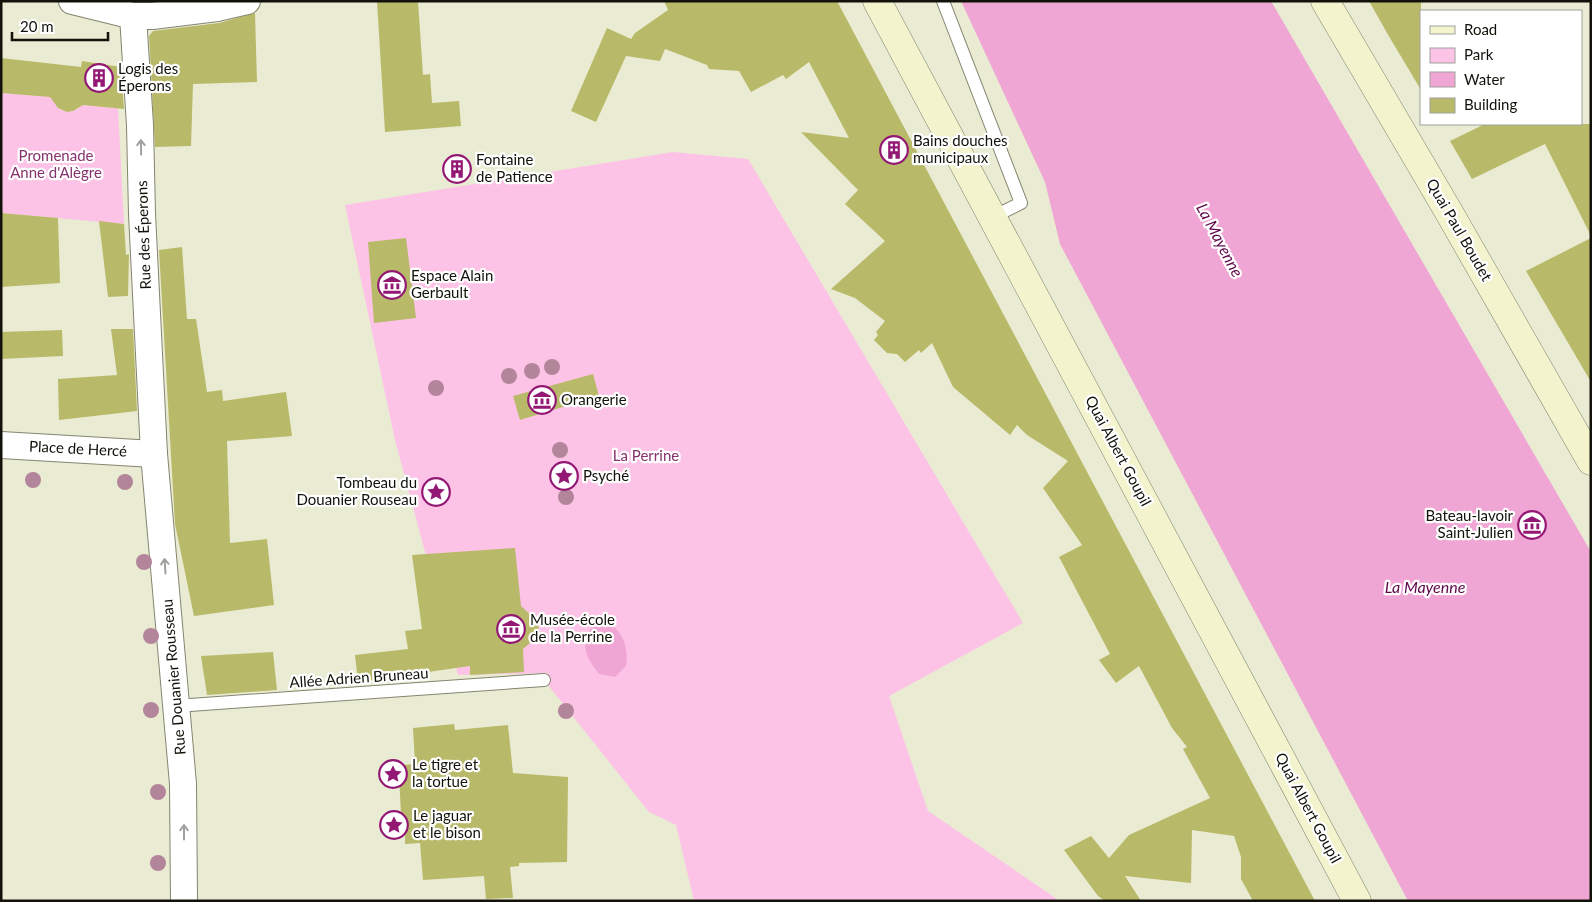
<svg xmlns="http://www.w3.org/2000/svg" width="1592" height="902" font-family="Lato,sans-serif">
<style>
.green{fill:#fdc3e7}
.water{fill:#efa6d4}
.building{fill:#b9ba69}
.lines{fill:none;stroke-linecap:round;stroke-linejoin:round}
.lane-casing{stroke:#848570;stroke-width:14}
.street-casing{stroke:#848570;stroke-width:28}
.secondary-casing{stroke:#848570;stroke-width:29}
.lane{stroke:#fff;stroke-width:12}
.street{stroke:#fff;stroke-width:26}
.secondary{stroke:#f3f3ce;stroke-width:28}
.tree{fill:#b3859a}
.oneway{stroke:#a0a09d}
.labels{text-anchor:middle;stroke-width:4.5;stroke-linejoin:round;paint-order:stroke}
.poi-label{font-size:15px;fill:#12120a;stroke:#fff;text-anchor:start}
.park-label{font-size:15px;fill:#86326c;stroke:#fff}
.street-label{font-size:15px;fill:#12120a;stroke:#fff}
.water-label{font-size:16px;font-style:italic;fill:#5f094a;stroke:#fff}
</style>
<rect width="100%" height="100%" fill="#eaebd3"/>
<!-- green -->
<g class="green">
<path d="M1,93L53,97L58,108C67,114 75,112 82,105L118,108L124,224L1,213Z"/>
<path d="M673,152L748,159L1023,623L889,696L928,811L1060,901H694L676,825L649,812L544,680L548,673L458,675L395,440L345,205Z"/>
</g>
<!-- water -->
<g class="water">
<path d="M961,1H1271L1591,552V901H1408L1060,244L1045,182Z"/>
<path d="M600,622C622,624 629,647 626,666L615,677L599,674C585,656 580,645 593,624Z"/>
</g>
<!-- building -->
<g class="building">
<path d="M377,1H418L423,75L430,74L432,103L459,101L461,126L385,132Z"/>
<path d="M664,1H837L1315,901H1253L1241,879V857L1234,836L1192,830L1191,883L1125,876L1141,901H1105L1098,896L1064,850L1091,836L1109,858L1129,835L1210,798L1183,749L1187,747L1172,728L1139,666L1116,683L1099,660L1110,654L1059,557L1082,545L1043,488L1068,461L1027,435L1017,425L1010,435L953,387L932,343L921,353L919,350L905,362L897,354L887,353L874,340L878,335L876,332L885,321L855,298L831,289L885,241L845,204L858,190L801,132L849,138L809,62L786,79L783,75L751,92L739,71L709,69L707,65L665,49L660,61L626,56L596,122L571,111L607,28L631,39L635,33L668,10Z"/>
<path d="M1369,1H1421V90L1387,33Z"/>
<path d="M255,13L257,82L193,84L191,146L155,147L149,36L153,31L219,23Z"/>
<path d="M1,58L81,67L82,61L121,67L124,109L83,105L73,111L67,112L58,108L50,97L1,93Z"/>
<path d="M1485,124H1591V236L1545,144L1472,179L1450,141Z"/>
<path d="M1,213L58,218L60,283L1,287Z"/>
<path d="M99,221L124,224L126,255L129,254L128,296L108,297Z"/>
<path d="M406,238L416,318L374,323L368,242Z"/>
<path d="M1591,238V382L1526,271Z"/>
<path d="M182,247L187,319H196L207,392L222,390L223,401L286,392L292,436L227,441L230,543L267,539L274,605L194,616L175,524L159,250Z"/>
<path d="M111,329H133L137,411L59,420L58,379L117,375Z"/>
<path d="M62,330L63,356L1,359V332Z"/>
<path d="M593,374L599,396L520,420L513,396Z"/>
<path d="M515,548L521,606L535,619L539,628L536,638L523,649L524,672L470,675V666L358,682L355,655L408,649L405,631L422,629L412,555Z"/>
<path d="M273,652L277,690L207,695L201,656Z"/>
<path d="M454,724L455,730L508,725L513,773L568,777L567,862L519,863V866L510,867L513,898L486,899L484,876L423,880L420,843L405,844V834L402,833L399,776L401,775V765L415,764L413,728Z"/>
</g>
<g class="lines">
<defs>
<g id="lane">
<path d="M943,1L1021,203L993,217"/>
<path d="M176,706L544,680"/>
</g>
<g id="street">
<path d="M72,1L133,16H152L217,8L247,1"/>
<path d="M133,16L140,125L142,214L154,454L183,784L184,901"/>
<path d="M1,445L154,454"/>
</g>
<g id="secondary">
<path d="M877,1L1357,901"/>
<path d="M1325,1L1450,214L1591,461"/>
</g>
</defs>
<!-- lane casing -->
<use href="#lane" class="lane-casing"/>
<!-- street casing -->
<use href="#street" class="street-casing"/>
<!-- secondary casing -->
<use href="#secondary" class="secondary-casing"/>
<!-- lane -->
<use href="#lane" class="lane"/>
<!-- street -->
<use href="#street" class="street"/>
<!-- secondary -->
<use href="#secondary" class="secondary"/>
</g>
<!-- trees -->
<g class="tree">
<circle cx="552" cy="367" r="8"/>
<circle cx="532" cy="371" r="8"/>
<circle cx="509" cy="376" r="8"/>
<circle cx="436" cy="388" r="8"/>
<circle cx="560" cy="450" r="8"/>
<circle cx="33" cy="480" r="8"/>
<circle cx="125" cy="482" r="8"/>
<circle cx="566" cy="497" r="8"/>
<circle cx="144" cy="562" r="8"/>
<circle cx="151" cy="636" r="8"/>
<circle cx="151" cy="710" r="8"/>
<circle cx="566" cy="711" r="8"/>
<circle cx="158" cy="792" r="8"/>
<circle cx="158" cy="863" r="8"/>
</g>
<!-- one-way arrows -->
<defs><path id="oneway-shaft" d="M-6 0H5M1.5-3L5.5 0L1.5 3" fill="none" stroke-width="1.6" stroke-linecap="round" stroke-linejoin="round" transform="scale(1.25)"/></defs>
<g class="oneway">
<use href="#oneway-shaft" transform="translate(141 147) rotate(-91)"/>
<use href="#oneway-shaft" transform="translate(165 566) rotate(-94)"/>
<use href="#oneway-shaft" transform="translate(184 832) rotate(-90)"/>
</g>
<!-- icons -->
<defs>
<symbol id="building-ring" viewBox="-11 -11 22 22"><circle r="9.5" fill="#fff" stroke="#931874" stroke-width="1.5"/><path d="M-4-6H4V6H1V3H-1V6H-4ZM-2.5-4.3h1.7v1.8h-1.7ZM.8-4.3h1.7v1.8H.8ZM-2.5-1h1.7V.8h-1.7ZM.8-1h1.7V.8H.8Z" fill="#931874"/></symbol>
<symbol id="museum-ring" viewBox="-11 -11 22 22"><circle r="9.5" fill="#fff" stroke="#931874" stroke-width="1.5"/><path d="M0-6L6-3V-2H-6V-3ZM-5-1h2V3h-2ZM-1-1h2V3h-2ZM3-1h2V3H3ZM-6 4H6V6H-6Z" fill="#931874"/></symbol>
<symbol id="sight-ring" viewBox="-11 -11 22 22"><circle r="9.5" fill="#fff" stroke="#931874" stroke-width="1.5"/><path d="M0-6L1.8-2.2L6-1.7L2.9 1.2L3.7 5.4L0 3.3L-3.7 5.4L-2.9 1.2L-6-1.7L-1.8-2.2Z" fill="#931874"/></symbol>
</defs>
<g fill-rule="evenodd">
<use href="#building-ring" x="83" y="62" width="32" height="32"/>
<use href="#building-ring" x="878" y="134" width="32" height="32"/>
<use href="#building-ring" x="441" y="153" width="32" height="32"/>
<use href="#museum-ring" x="376" y="269" width="32" height="32"/>
<use href="#museum-ring" x="526" y="384" width="32" height="32"/>
<use href="#sight-ring" x="548" y="460" width="32" height="32"/>
<use href="#sight-ring" x="420" y="476" width="32" height="32"/>
<use href="#museum-ring" x="1516" y="509" width="32" height="32"/>
<use href="#museum-ring" x="495" y="613" width="32" height="32"/>
<use href="#sight-ring" x="377" y="758" width="32" height="32"/>
<use href="#sight-ring" x="378" y="809" width="32" height="32"/>
</g>
<g class="labels">
<!-- poi labels -->
<g class="poi-label">
<text x="118" y="74">Logis des<tspan x="118" dy="17">Éperons</tspan></text>
<text x="913" y="146">Bains douches<tspan x="913" dy="17">municipaux</tspan></text>
<text x="476" y="165">Fontaine<tspan x="476" dy="17">de Patience</tspan></text>
<text x="411" y="281">Espace Alain<tspan x="411" dy="17">Gerbault</tspan></text>
<text x="561" y="405">Orangerie</text>
<text x="583" y="481">Psyché</text>
<text x="417" y="488" text-anchor="end">Tombeau du<tspan x="417" dy="17">Douanier Rouseau</tspan></text>
<text x="1513" y="521" text-anchor="end">Bateau-lavoir<tspan x="1513" dy="17">Saint-Julien</tspan></text>
<text x="530" y="625">Musée-école<tspan x="530" dy="17">de la Perrine</tspan></text>
<text x="412" y="770">Le tigre et<tspan x="412" dy="17">la tortue</tspan></text>
<text x="413" y="821">Le jaguar<tspan x="413" dy="17">et le bison</tspan></text>
</g>
<!-- park labels -->
<g class="park-label">
<text x="56" y="161">Promenade<tspan x="56" dy="17">Anne d'Alègre</tspan></text>
<text x="646" y="461">La Perrine</text>
</g>
<!-- street labels -->
<g class="street-label">
<text transform="translate(1459 230) rotate(60)" y="5">Quai Paul Boudet</text>
<text transform="translate(144 235) rotate(-92)" y="5">Rue des Éperons</text>
<text transform="translate(78 449) rotate(3)" y="5">Place de Hercé</text>
<text transform="translate(1118 451) rotate(62)" y="5">Quai Albert Goupil</text>
<text transform="translate(174 677) rotate(-95)" y="5">Rue Douanier Rousseau</text>
<text transform="translate(359 678) rotate(-4)" y="5">Allée Adrien Bruneau</text>
<text transform="translate(1308 808) rotate(62)" y="5">Quai Albert Goupil</text>
</g>
<!-- water labels -->
<g class="water-label">
<text transform="translate(1220 240) rotate(62)" y="6">La Mayenne</text>
<text x="1425" y="593">La Mayenne</text>
</g>
</g>
<!-- border -->
<rect width="1592" height="902" fill="none" stroke="#12120a" stroke-width="5"/>
<!-- legend -->
<rect x="1420" y="10" width="162" height="115" fill="#ffffff" stroke="#a0a09d"/>
<rect x="1430" y="26" width="25" height="8" fill="#f3f3ce" stroke="#a0a09d"/>
<text x="1464" y="35" font-size="15" fill="#12120a">Road</text>
<rect x="1430" y="48" width="25" height="15" fill="#fdc3e7" stroke="#a0a09d"/>
<text x="1464" y="60" font-size="15" fill="#12120a">Park</text>
<rect x="1430" y="72" width="25" height="15" fill="#efa6d4" stroke="#a0a09d"/>
<text x="1464" y="85" font-size="15" fill="#12120a">Water</text>
<rect x="1430" y="98" width="25" height="15" fill="#b9ba69" stroke="#a0a09d"/>
<text x="1464" y="110" font-size="15" fill="#12120a">Building</text>
<!-- scale -->
<path d="M12 32v8h96v-8" fill="none" stroke="#12120a" stroke-width="2.5"/>
<text x="20" y="32" font-size="15" fill="#12120a" stroke="#ffffff" stroke-width="4" paint-order="stroke">20 m</text>
</svg>
